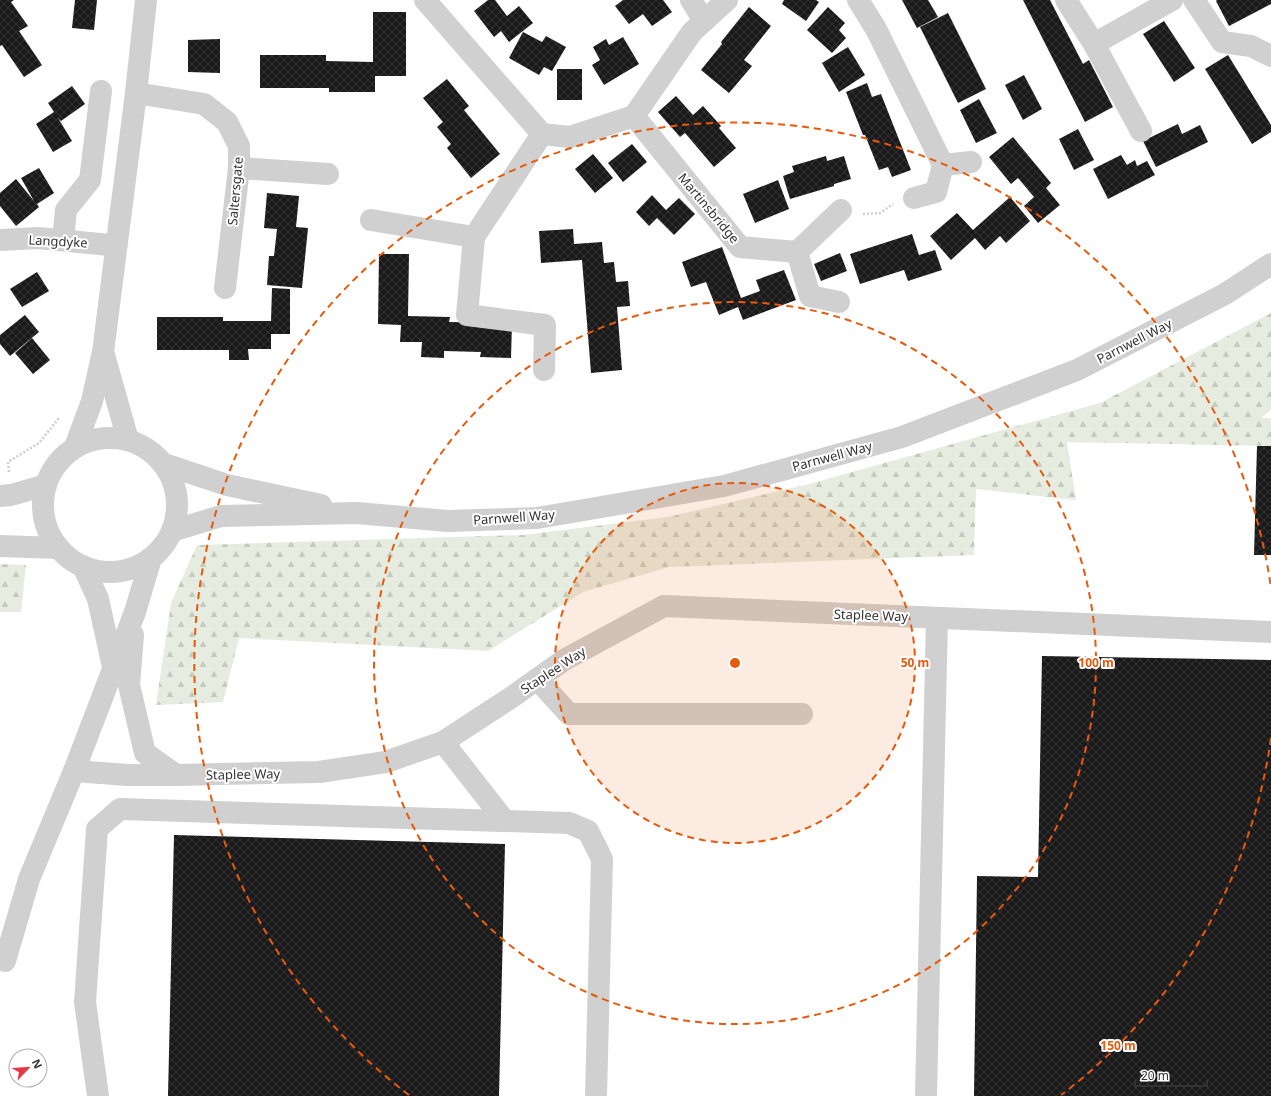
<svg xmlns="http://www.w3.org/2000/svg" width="1271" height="1096" font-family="'Noto Sans',sans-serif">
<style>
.forest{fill:url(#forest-firs)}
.building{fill:url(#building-cross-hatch)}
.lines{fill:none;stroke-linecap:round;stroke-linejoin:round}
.path{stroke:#cdcdcd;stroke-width:2.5;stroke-dasharray:2 2;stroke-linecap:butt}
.minor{stroke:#d0d0d0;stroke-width:22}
.ring{fill:none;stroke:#e8590c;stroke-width:2;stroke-dasharray:7 5}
.labels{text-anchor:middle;stroke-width:4;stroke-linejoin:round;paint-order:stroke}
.street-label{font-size:13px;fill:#333;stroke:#fff}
.centre{fill:#e8590c;stroke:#fff;stroke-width:2}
.ring-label{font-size:12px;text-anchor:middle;font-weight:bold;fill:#e8590c;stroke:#fff;stroke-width:4;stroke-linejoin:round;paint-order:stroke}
</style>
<defs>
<pattern id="forest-firs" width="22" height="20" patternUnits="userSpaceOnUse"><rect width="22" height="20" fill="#e6ecdf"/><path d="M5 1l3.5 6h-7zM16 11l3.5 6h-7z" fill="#c6cbc0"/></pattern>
<pattern id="building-cross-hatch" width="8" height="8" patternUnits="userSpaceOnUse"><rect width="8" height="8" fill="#1a1a1a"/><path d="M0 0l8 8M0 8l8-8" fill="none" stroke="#333"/></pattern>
</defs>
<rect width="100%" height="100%" fill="#fff"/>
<!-- forest -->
<g class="forest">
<path d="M1271,313V410L1261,418H1271V446L1067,442L1076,500L976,489L974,555L669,567L583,592L488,651L239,638L223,702L156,705L171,603L197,545L522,535L668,517L809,484L1100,403Z"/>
<path d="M0,564L26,565L21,612H0Z"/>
</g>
<!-- building -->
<g class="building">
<path d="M0,0H14L11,2L28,26L19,31L42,65L24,77L2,45L0,46Z"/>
<path d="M75,0H97L94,30L72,28Z"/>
<path d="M488,0H495L507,16L519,6L533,23L509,42L501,31L494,37L474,11Z"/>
<path d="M623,0H663L672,12L652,26L643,14L629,24L615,6Z"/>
<path d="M784,0H816L819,2L806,21L782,4Z"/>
<path d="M902,0H928L938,17L917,28Z"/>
<path d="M1023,0H1050L1083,64L1089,60L1113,107L1085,122Z"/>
<path d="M1217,0H1271V4L1229,26L1216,1Z"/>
<path d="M749,7L771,26L744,60L752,66L729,93L701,70L722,44L721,42Z"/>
<path d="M828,7L845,23L839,30L846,38L832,53L807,30Z"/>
<path d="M373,12H406V76H375V92H329V88H260V55H326V61L373,62Z"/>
<path d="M948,13L986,89L958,103L920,27Z"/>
<path d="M1164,21L1195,68L1174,82L1143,34Z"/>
<path d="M523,32L542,42L546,36L566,47L552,71L544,67L539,75L509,58Z"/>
<path d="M623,37L639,64L604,85L592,65L600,60L593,47L606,39L609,45Z"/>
<path d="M220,39V73L188,72V40Z"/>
<path d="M848,47L865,75L839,92L822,63Z"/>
<path d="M1228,55L1271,125V132L1252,144L1205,69Z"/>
<rect x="557" y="69" width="25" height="31"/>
<path d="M1024,75L1042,109L1023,120L1005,85Z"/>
<path d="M447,79L469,106L464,110L500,154L471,178L447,148L451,144L437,127L443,122L423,98Z"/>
<path d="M867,83L872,97L881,94L911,170L892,177L888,167L879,170L865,135H863L846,92Z"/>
<path d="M72,86L85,104L61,121L58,118L72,141L53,152L36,124L54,112L48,103Z"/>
<path d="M676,96L693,115L703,106L721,126L719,128L736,148L714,167L685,133L680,137L658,112Z"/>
<path d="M979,99L997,133L976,143L960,110Z"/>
<path d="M1178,124L1182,134L1200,125L1208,142L1156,167L1143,141Z"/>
<path d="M1078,129L1094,160L1074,170L1059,139Z"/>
<path d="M1013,137L1051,183L1046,188L1060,205L1038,223L1024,206L1034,197L1018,178L1011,184L989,157Z"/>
<path d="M632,144L647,162L623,182L608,163Z"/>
<path d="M593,154L613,178L595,193L575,169Z"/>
<path d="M1121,155L1127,165L1135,160L1137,166L1147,161L1155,175L1108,199L1093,169Z"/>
<path d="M826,156L827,161L844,156L851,179L834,184V186L790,199L783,176L794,172L792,166Z"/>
<path d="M39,168L54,193L37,204L39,207L16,226L0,206V193L16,179L34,201L21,178Z"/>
<path d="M778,180L789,209L755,223L743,194Z"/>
<path d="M267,193L299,196L296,227L308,228L302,288L267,285L269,256H274L277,229L264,228Z"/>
<path d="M652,195L666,210L679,198L695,214L674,235L657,218L649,226L636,212Z"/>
<path d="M1010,197L1030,221L1006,243L1000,236L985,250L975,238L951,260L930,236L957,213L973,230Z"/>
<path d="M573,229L574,244L602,242L604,263L614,262L616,282L628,281L630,306L617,307L622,370L591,373L582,260L541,263L539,231Z"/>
<path d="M912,234L919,255L935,250L942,270L908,281L904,270L860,284L850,254Z"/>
<path d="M722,247L741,298L760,291L756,280L784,270L796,300L743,320L738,307L719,315L706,282L691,287L682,262Z"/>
<path d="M840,253L847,271L821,281L814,264Z"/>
<path d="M379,254H409L408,316L450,317L449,322L512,323L511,358L480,357L481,352L444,351V358L421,357L422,342H400L401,325L378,324Z"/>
<path d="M37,272L49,291L22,307L10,289Z"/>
<path d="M272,288L290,289V334H271V349H248L249,360H229V350H157V317H223V321H271Z"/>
<path d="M25,315L39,332L10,356L0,344V335Z"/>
<path d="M32,338L50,360L33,374L15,353Z"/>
<path d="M1257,446H1271V555H1254Z"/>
<path d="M1042,656L1271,660V1096H974L977,876L1038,877Z"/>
<path d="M174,835L505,844L499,1096H168Z"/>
</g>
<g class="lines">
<!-- path -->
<g class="path">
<path d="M863,214L880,213L893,204"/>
<path d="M9,472L8,462L39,443L59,418"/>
</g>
<!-- minor -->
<g class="minor">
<path d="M425,0L542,134L570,137L634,116L692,32L727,0"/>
<path d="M691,0L704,21"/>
<path d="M858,0L876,29L943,165"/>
<path d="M1066,0L1094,44L1141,131"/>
<path d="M1194,0L1222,42L1251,46L1271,56"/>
<path d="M1094,44L1172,0"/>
<path d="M136,93L204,104L227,122L239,146V168L225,288"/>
<path d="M634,116L740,247L797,252L841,210"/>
<path d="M542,134L474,237L467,315L545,325L544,370"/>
<path d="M943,165L971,162"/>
<path d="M239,168L328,174"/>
<path d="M914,198L936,192L943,165"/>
<path d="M371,220L474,237"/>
<path d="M0,240L38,238L100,244L116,246"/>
<path d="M63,240L66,210L90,180L101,91"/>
<path d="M797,252L810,296L839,302"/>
<path d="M104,355L128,440"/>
<circle cx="110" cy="505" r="67"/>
<path d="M75,447L92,401L103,352L136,93L146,0"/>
<path d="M164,464L227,485L321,505"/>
<path d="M0,496L11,495L46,485"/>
<path d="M172,531L221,516L357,513L448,521L537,518L724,486L902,437L1077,370L1225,294L1271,264"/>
<path d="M0,546L59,548"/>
<path d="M83,566L98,599L113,667"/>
<path d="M133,635L129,685L145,753L176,775"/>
<path d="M537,679L569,714H802"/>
<path d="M443,742L504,820"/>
<path d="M74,771L128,775H176L319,772L386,762L443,742L512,697L564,660L664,606L1271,632"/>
<path d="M5,961L29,879L74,771L135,612L151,558"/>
<path d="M98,1096L85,1002L97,829L120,809L569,823L588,831L602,859L596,1096"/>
<path d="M926,1096L937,618"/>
</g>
</g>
<!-- distance rings -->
<circle cx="735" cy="663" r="180" fill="#e8590c" fill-opacity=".12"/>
<g class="ring">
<circle cx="735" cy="663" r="180"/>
<circle cx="735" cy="663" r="361"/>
<path d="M1271 738A541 541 0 0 1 1061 1095M409 1095A541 541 0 1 1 1271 588"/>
</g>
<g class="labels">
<!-- street labels -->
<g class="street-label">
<text transform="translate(235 191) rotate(-85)" y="5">Saltersgate</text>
<text transform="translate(709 208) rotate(50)" y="5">Martinsbridge</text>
<text transform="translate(58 241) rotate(3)" y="5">Langdyke</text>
<text transform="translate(1134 341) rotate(-27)" y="5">Parnwell Way</text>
<text transform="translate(832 456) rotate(-15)" y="5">Parnwell Way</text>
<text transform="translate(514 517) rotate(-4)" y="5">Parnwell Way</text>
<text transform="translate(871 615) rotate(2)" y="5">Staplee Way</text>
<text transform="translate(553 670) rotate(-33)" y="5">Staplee Way</text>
<text transform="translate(243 774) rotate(-1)" y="5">Staplee Way</text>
</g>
</g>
<circle cx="735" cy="663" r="6" class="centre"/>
<g class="ring-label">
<text x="915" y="667">50 m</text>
<text x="1096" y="667">100 m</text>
<text x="1118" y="1050">150 m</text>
</g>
<!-- north arrow -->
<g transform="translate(28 1068) rotate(65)"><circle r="19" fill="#ffffff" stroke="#adadad"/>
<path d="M0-3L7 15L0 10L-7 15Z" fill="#e63946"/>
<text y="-6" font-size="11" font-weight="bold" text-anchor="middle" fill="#333333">N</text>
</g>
<!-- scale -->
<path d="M1135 1080v6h72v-6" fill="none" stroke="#333333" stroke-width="2"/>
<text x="1141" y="1080" font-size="12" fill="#333333" stroke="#ffffff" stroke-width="3" paint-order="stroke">20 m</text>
</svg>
